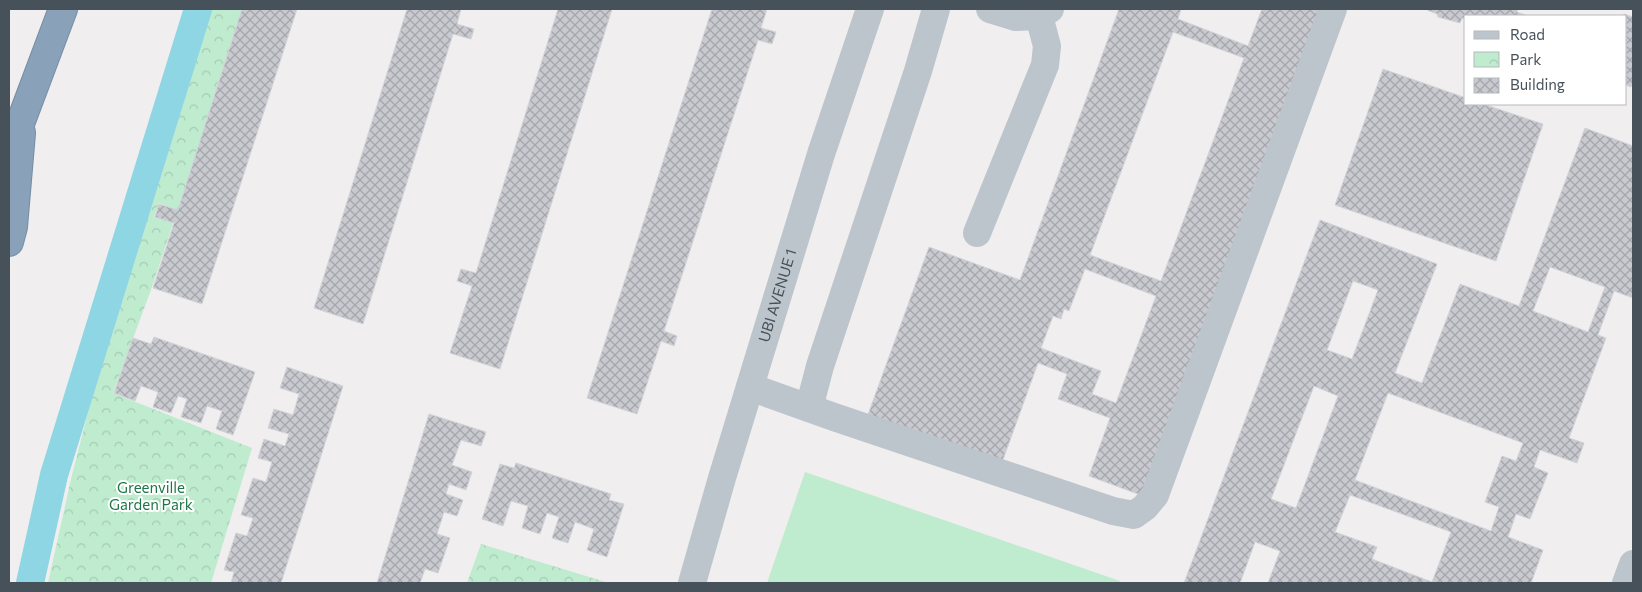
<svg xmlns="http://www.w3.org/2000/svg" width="1642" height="592" font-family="Commissioner,sans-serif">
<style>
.park{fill:url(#park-crowns)}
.pitch{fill:#bfebcf}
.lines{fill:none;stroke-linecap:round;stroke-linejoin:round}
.canal{stroke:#8fd6e5;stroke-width:28}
.building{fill:url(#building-cross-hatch);stroke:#d2d4d9;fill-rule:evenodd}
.highway-casing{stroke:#748da5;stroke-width:30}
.minor{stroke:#bdc5cc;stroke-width:28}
.highway{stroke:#89a2b9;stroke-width:28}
.labels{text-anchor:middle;stroke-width:4;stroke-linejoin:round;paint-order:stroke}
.street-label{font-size:15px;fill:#47515a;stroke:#fff}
.park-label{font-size:15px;fill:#1d7647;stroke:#fff}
</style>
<defs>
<pattern id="park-crowns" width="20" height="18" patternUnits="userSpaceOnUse" patternTransform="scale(1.25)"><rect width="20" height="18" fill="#bfebcf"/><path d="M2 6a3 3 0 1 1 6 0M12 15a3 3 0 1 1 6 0" fill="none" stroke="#a6cbb4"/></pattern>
<pattern id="building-cross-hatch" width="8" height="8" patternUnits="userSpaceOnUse" patternTransform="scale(1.25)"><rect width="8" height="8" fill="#c8cad0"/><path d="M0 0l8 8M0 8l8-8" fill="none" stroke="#a4a6ac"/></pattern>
</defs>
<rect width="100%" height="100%" fill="#f0eeee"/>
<!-- park -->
<g class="park">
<path d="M209,9H242L178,210L159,203L154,217L173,223L152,287L113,393L252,448L211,583H48L71,479L93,393Z"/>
<path d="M481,544L609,583H467Z"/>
</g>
<!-- pitch -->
<path class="pitch" d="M805,472L1120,581L1119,583H767Z"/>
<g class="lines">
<!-- canal -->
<path class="canal" d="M30,583L54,475L198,9"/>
</g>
<!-- building -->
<g class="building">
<path d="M242,9H297L202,304L153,288L174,223L155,217L159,204L178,210Z"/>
<path d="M407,9H461L457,24L474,29L471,39L453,34L363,324L314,308Z"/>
<path d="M558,9H612L500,369L450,353L472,286L457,281L461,269L476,273Z"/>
<path d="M712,9H767L761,28L776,32L772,44L758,40L664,331L677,336L674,346L661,341L637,414L587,398Z"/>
<path d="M1119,9H1181L1178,19L1248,46L1262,9H1325L1146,497L1089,476L1110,418L1058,399L1067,374L1038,363L1000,468L866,420L929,247L1020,280ZM1173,32L1244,58L1161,281L1090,255ZM1085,269L1156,296L1116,403L1092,394L1101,371L1041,348L1053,316L1061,319L1064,309L1069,311Z"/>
<path d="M1428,9H1518L1517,12L1528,16H1466V19L1462,18L1460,23L1438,17L1437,14L1427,10Z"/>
<path d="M1624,14L1633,17V82L1631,87L1626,85V16H1623Z"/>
<path d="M1383,69L1466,98V104H1483L1543,124L1496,261L1335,205Z"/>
<path d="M1585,128L1633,146V298L1614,291L1598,335L1606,338L1569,438L1584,443L1577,463L1540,450L1534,467L1548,473L1530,519L1516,514L1508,537L1543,550L1531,583H1268L1280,551L1255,542L1240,583H1184L1320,220L1437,264L1395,373L1422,383L1460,284L1519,306ZM1550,267L1605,287L1588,332L1533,311ZM1353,281L1378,290L1352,359L1327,350ZM1314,386L1338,396L1296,508L1271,499ZM1388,393L1523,443L1516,461L1502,456L1485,502L1499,507L1491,531L1355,480ZM1350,495L1451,532L1432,582L1372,559L1377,547L1335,532Z"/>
<path d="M154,337L255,372L233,435L216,429L222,411L207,406L201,423L181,417L187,399L178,396L171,413L153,407L158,392L141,386L135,401L114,393L133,338L151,344Z"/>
<path d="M287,367L343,386L281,583H231L234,572L224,570L236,533L247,536L253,518L241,515L253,478L266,482L272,462L258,458L264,439L285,446L289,434L268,428L274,409L293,415L299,394L280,388Z"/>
<path d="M429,414L486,432L481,446L461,440L452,465L472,472L466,490L449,484L446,494L463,500L457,516L444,512L437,534L450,538L438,573L425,569L420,583H377Z"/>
<path d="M516,463L611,494L609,500L624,504L607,557L587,550L594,529L575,522L568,543L552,538L559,517L547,513L540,534L522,528L528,506L511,501L503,526L482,519L500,464L514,468Z"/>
</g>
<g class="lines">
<defs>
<g id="highway">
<path d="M9,153L63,9"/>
<path d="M9,242L13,227L21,133"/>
</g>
</defs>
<!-- highway casing -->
<use href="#highway" class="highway-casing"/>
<!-- minor -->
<g class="minor">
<path d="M990,9L1016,17L1039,16L1050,9"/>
<path d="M977,233L1045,65L1047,46L1039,16"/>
<path d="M750,387L834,417L1113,511L1134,515L1145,507L1155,495L1333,9"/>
<path d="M809,408L820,366L918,71L936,9"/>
<path id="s1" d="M692,583L722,478L821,154L870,9"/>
<path d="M1626,583L1633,564"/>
</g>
<!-- highway -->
<use href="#highway" class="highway"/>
</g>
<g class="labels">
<!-- street labels -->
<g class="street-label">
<text dy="5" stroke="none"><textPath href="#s1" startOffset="300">UBI AVENUE 1</textPath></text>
</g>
<!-- park labels -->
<g class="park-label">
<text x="151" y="493">Greenville<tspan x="151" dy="17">Garden Park</tspan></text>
</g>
</g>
<!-- border -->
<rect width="1642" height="592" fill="none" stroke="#47515a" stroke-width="20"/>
<!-- legend -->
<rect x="1464" y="15" width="162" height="90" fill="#ffffff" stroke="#b5b9bd"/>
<rect x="1474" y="31" width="25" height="8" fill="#bdc5cc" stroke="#b5b9bd"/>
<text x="1510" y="40" font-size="15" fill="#47515a">Road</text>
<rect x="1474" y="52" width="25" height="15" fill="url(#park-crowns)" stroke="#b5b9bd"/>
<text x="1510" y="65" font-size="15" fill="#47515a">Park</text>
<rect x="1474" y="78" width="25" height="15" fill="url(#building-cross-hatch)" stroke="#b5b9bd"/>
<text x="1510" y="90" font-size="15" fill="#47515a">Building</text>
</svg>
